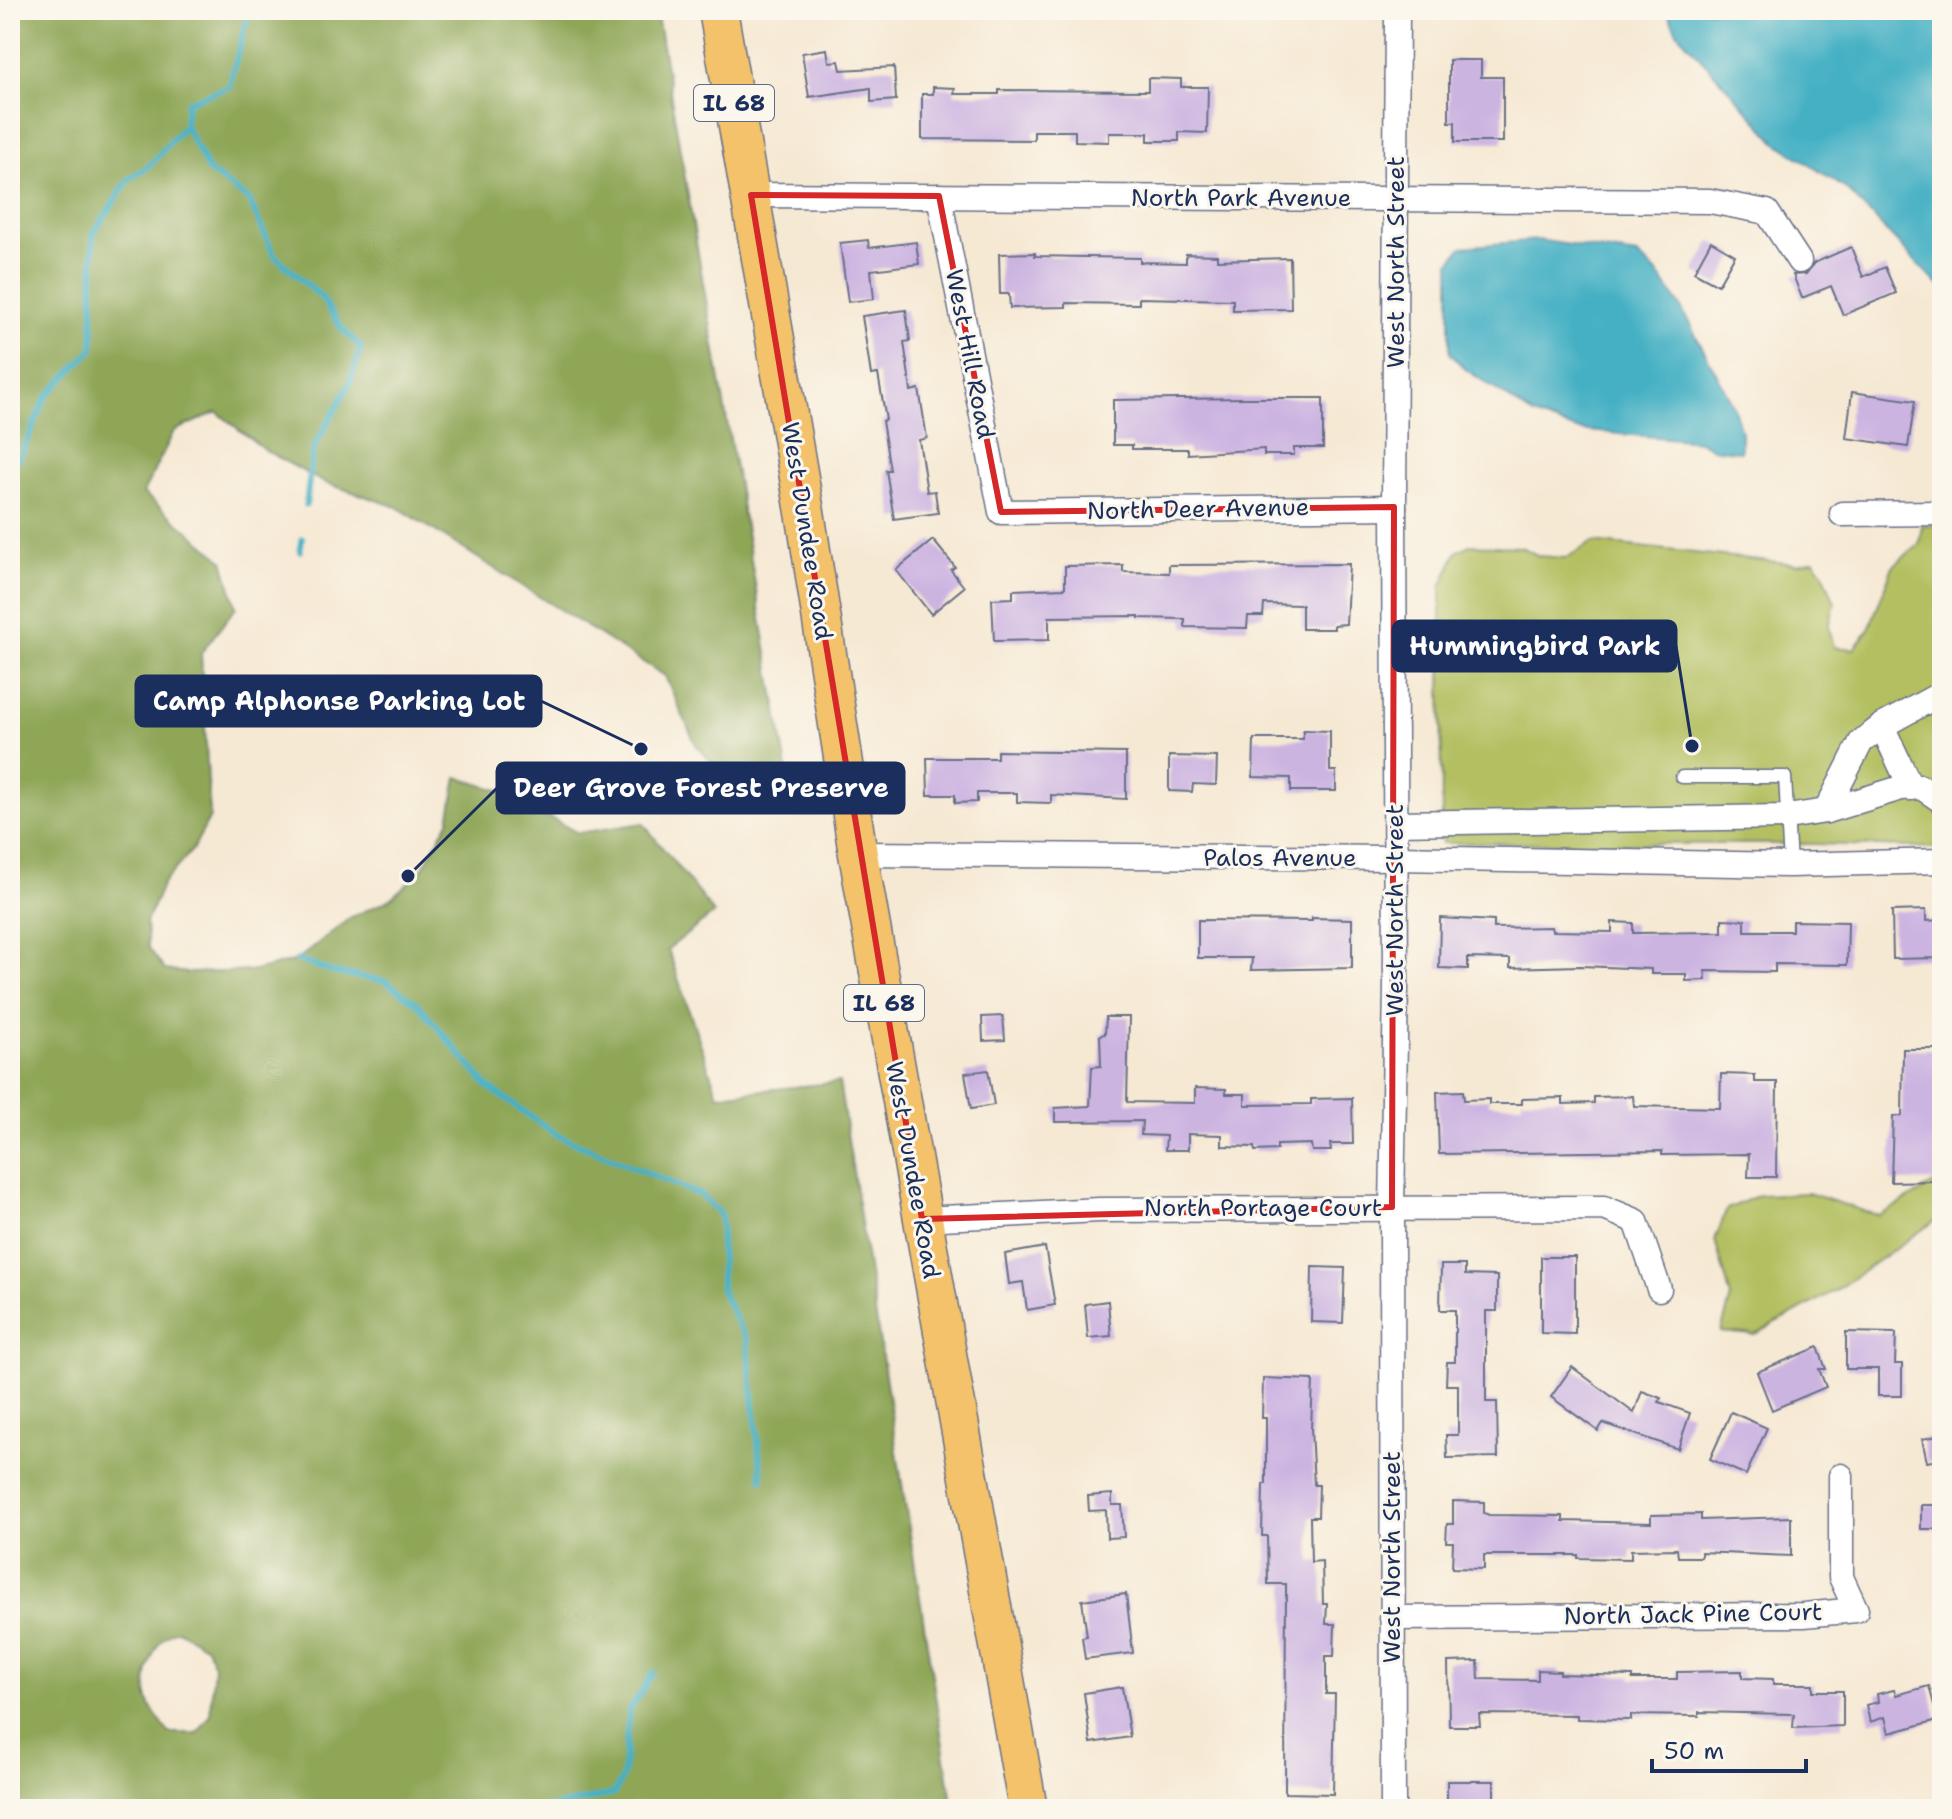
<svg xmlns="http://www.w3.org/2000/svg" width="1952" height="1819" font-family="'Shantell Sans',sans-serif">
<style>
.green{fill:#b3bf61;stroke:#677760;stroke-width:2}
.forest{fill:#8ea657;stroke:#546a5a;stroke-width:2;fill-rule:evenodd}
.water{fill:#45b0c4;stroke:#307091;stroke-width:2}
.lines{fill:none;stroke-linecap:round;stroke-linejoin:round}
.stream{stroke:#45b0c4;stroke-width:6}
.building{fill:#ccb4e1}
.lane-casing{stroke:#687087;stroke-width:15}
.street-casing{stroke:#687087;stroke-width:27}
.primary-casing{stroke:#687087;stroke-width:41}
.lane{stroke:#fff;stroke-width:12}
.street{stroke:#fff;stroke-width:24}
.primary{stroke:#f3c26a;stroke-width:38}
.marked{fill:none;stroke:#d62828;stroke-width:6;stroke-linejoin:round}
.labels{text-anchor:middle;stroke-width:6;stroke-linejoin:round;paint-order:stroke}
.shield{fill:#fbf7ec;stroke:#5e6b89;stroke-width:2}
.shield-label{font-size:22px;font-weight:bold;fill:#1b2f5e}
.street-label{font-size:24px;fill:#1b2f5e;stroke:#fbf7ec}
.leader{fill:none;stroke:#1b2f5e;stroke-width:3}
.callout-dot{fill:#1b2f5e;stroke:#fbf7ec;stroke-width:3}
.callout{fill:#1b2f5e;stroke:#1b2f5e;stroke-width:3}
.callout-label{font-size:26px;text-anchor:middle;font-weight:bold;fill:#fff}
</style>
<rect width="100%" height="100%" fill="#fbf7ec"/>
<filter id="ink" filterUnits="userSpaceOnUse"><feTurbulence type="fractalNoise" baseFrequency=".0125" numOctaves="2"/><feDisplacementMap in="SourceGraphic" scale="16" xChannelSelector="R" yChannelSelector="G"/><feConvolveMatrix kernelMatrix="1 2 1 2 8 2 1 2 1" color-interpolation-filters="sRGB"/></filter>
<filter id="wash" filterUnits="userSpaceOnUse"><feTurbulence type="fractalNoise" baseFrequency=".006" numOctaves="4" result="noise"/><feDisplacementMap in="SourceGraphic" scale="32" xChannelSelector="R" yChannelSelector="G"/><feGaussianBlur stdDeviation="1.8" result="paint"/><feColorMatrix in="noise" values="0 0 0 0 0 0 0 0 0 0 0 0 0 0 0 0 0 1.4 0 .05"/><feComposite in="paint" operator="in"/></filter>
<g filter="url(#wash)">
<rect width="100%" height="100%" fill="#f6e9d4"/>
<!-- green -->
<g class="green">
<path d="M1922,525H1942V848L1815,844L1442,843L1441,587L1457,552L1469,545L1521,547L1539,556L1566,558L1593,542L1797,564L1814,560L1823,572L1835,603L1829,627L1834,647L1854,649L1869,629L1893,566L1919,544Z"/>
<path d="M1942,1179V1216L1836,1290L1755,1335L1721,1332L1731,1297L1715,1240L1727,1209L1760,1195L1808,1193L1879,1216Z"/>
</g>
<!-- forest -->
<path class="forest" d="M10,10H656L792,798L726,778L696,745L665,676L397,507L323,482L266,451L217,412L174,431L143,493L223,560L236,607L201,653L210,817L193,849L163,883L146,922L148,947L165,970L189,973L255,971L297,960L351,917L389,900L421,871L449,821L457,777L498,790L578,833L643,823L714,913L668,949L718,1095L839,1082L953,1809H10ZM178,1630L206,1647L214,1665L210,1716L197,1733H169C162,1723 151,1711 148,1700C141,1678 154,1635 178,1630Z"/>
<!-- water -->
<g class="water">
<path d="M1666,10H1942V289L1846,189L1777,143L1677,32Z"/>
<path d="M1537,240L1637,255L1658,274L1679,304L1733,405L1741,432V451L1713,449L1699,441L1577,430L1533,415L1464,368L1450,353V262L1462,247Z"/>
</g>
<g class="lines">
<!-- stream -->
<g class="stream">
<path d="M249,10L229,87L187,102L185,125L208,170L249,200L274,255L321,297L342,329L361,347L349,385L313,449L306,505"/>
<path d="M10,462L19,459L46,397L93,349V234L129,179L149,166L185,125"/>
<path d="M300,551L302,539"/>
<path d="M297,960L336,973L385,981L417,1003L487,1086L557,1135L702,1196L721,1215V1290L747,1341L762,1479"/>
<path d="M543,1809L614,1794L623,1776L629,1711L653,1673"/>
</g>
</g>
<g id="blocks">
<!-- building -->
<g class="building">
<path d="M827,49L829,62L839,61L841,70L894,67L896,100L871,102V88L809,97L802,53Z"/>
<path d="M1449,60H1481V77H1503V142H1455V122H1449Z"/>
<path d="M1148,78L1181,79V87H1208L1207,133L1179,132V141H1148V133H1109V142L1075,141V131H1034V140L922,139V94H933V87L955,88L954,94H999V90L1148,91Z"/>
<path d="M868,240L869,248L916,242L919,264L871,270L874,299L848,302L840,243Z"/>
<path d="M1711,241L1735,255L1718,285L1694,272Z"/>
<path d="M1851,247L1863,277L1885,267L1896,293L1843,315L1831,286L1802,298L1793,275L1806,274L1814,263Z"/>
<path d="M1035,253V256L1140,258V262L1186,263V254L1217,255V260L1290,258L1291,309L1233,310V300L1139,298V304L1066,303V307L1010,308L1009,294H1000L999,254Z"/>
<path d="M906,310L910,341L904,342L911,391L919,389L927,438L919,440L927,492L935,491L938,513L894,519L886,470H890L882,421L886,420L878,374L871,375L862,316Z"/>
<path d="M1852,392L1915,401L1908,447L1846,438Z"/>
<path d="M1246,398H1323V448H1294V455H1264V449L1188,454V449H1132V445H1113V400Z"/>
<path d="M933,540L955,567L951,570L964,587L931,614L896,570Z"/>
<path d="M1349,564L1346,624L1334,625V629H1302V605L1264,604L1263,616H1248L1247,628L1185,627V619L1139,618V616L1049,617V640L994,641L992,599L1013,598V590L1065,588V566L1123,565V572L1169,573V565Z"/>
<path d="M1303,730L1330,731V771H1336V791H1291V778L1253,777L1254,739H1303Z"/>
<path d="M997,751L1126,753V799L1051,795V803L1017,802V793H977V802L955,803V795H928L927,758H997Z"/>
<path d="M1169,756L1217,757L1216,785L1193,784L1192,792L1169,791Z"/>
<path d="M1926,910V921L1942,920V958L1893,959L1892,911Z"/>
<path d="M1312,918L1352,919V968L1251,970L1252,958H1198V920L1312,921Z"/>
<path d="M1440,918L1494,921V928L1551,927L1552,931L1612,932V922L1633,923V933L1722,932V919L1745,920V931H1792V921L1848,922L1847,965L1775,964V972L1705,971L1706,980L1686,981V974H1651V969L1581,966L1510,968V959L1468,958V969L1439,968Z"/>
<path d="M1003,1016L1005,1040L983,1041L982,1017Z"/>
<path d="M1106,1017H1129L1127,1102L1195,1103V1088L1226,1089V1094H1245V1105L1311,1104V1099L1352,1098L1353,1144H1330L1331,1151H1312L1311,1144L1277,1145V1150L1255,1151L1254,1147L1222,1146V1135L1188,1134V1150H1165L1166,1136L1141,1135L1142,1121L1055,1122V1108L1090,1106L1092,1067L1101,1066L1100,1035L1105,1034Z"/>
<path d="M1903,1049H1942V1148H1938V1181L1891,1182L1893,1116H1902Z"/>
<path d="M988,1070L994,1105L971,1109L965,1073Z"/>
<path d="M1721,1074L1755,1075V1082H1777L1776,1177H1748L1749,1154L1662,1155V1151L1439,1154L1437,1092L1463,1091L1464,1100L1489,1099V1104H1522V1099L1563,1098V1104L1594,1103V1097L1633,1096L1634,1106L1720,1108Z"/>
<path d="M1045,1247L1055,1305L1027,1310L1023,1282L1009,1284L1005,1254Z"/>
<path d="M1541,1257H1575V1334L1541,1333Z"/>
<path d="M1441,1265H1465V1275L1497,1276V1311H1486V1402H1497L1498,1457L1447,1458L1446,1435H1458V1385H1446L1447,1362H1455V1310H1440Z"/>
<path d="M1312,1267L1345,1268L1343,1323L1311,1322Z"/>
<path d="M1108,1301L1111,1336L1088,1338L1085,1304Z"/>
<path d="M1846,1332L1896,1333L1895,1364H1902V1396H1878V1369H1846Z"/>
<path d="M1818,1347L1826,1369H1819L1826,1387L1772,1410L1757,1372Z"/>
<path d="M1572,1367L1634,1413L1642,1391L1661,1398L1659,1402L1690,1413L1678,1449L1603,1423L1598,1431L1551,1397Z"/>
<path d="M1263,1378L1313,1380L1311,1429L1314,1485H1319L1318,1517H1310L1311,1562L1322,1561L1323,1604H1327L1326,1624H1335L1334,1656H1326V1694H1335L1333,1794L1285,1793L1286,1584H1268L1267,1536H1262L1263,1484H1266V1418H1262Z"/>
<path d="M1731,1412L1767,1428L1746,1475L1710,1459Z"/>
<path d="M1942,1435V1459L1927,1462L1922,1439Z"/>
<path d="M1112,1494V1505H1122L1124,1537L1107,1538L1106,1510L1089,1511L1088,1496Z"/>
<path d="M1453,1501L1484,1502V1513L1489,1515L1563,1516V1521L1651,1523V1515L1701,1514V1520L1791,1517V1556L1701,1552V1557H1678L1677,1549L1631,1550V1559L1578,1558V1555H1484V1569L1452,1568L1453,1542H1446L1447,1524H1453Z"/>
<rect x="1921" y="1505" width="21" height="24"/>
<path d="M1126,1594L1133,1653L1085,1659L1082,1637L1087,1636L1082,1600Z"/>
<path d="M1478,1661L1479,1679L1538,1680V1670L1560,1671V1674L1632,1676V1679H1677V1672L1742,1671V1678L1773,1679V1684H1813V1691H1843V1726L1793,1728L1794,1714L1699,1712V1716L1631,1715V1720L1577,1719V1715L1479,1714L1480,1726H1449L1448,1662Z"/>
<path d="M1929,1686L1938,1720L1889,1733L1885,1717L1870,1722L1866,1705L1878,1702L1877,1694L1894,1690L1896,1695Z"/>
<path d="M1122,1687L1130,1737L1091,1743L1084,1693Z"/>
<rect x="1447" y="1781" width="47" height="28"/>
</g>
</g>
</g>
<g filter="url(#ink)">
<use href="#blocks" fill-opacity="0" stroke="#687087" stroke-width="2"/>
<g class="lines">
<defs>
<path id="lane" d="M1682,777H1785L1790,865"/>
<g id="street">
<path d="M751,195L1710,201L1767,212L1799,261"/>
<path d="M939,196L1001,512L1394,507"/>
<path d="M1842,514L1942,513"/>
<path d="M1882,726L1911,788"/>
<path d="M1826,811L1861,742L1882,726L1942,693"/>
<path d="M1396,823L1787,817L1826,811L1901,788L1921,787L1942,801"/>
<path d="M858,854L1396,858L1790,865L1942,861"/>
<path d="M922,1219L1099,1210L1604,1208L1636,1221L1659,1289"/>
<path d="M1392,1618L1804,1615L1856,1610L1841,1577V1476"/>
<path d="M1393,1809L1392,1207L1396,986L1394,507L1397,10"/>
</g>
<path id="primary" d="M718,10L806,518L858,854L1028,1809"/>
</defs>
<!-- lane casing -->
<use href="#lane" class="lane-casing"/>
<!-- street casing -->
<use href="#street" class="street-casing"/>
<!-- primary casing -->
<use href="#primary" class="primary-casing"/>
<!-- lane -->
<use href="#lane" class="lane"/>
<!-- street -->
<use href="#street" class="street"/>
<!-- primary -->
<use href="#primary" class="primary"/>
</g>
</g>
<!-- marked area -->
<path class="marked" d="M751,195L939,196L1001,512L1394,507L1392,1207L922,1219Z"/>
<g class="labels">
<!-- shield labels -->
<g class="shield">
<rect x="694" y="85" width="80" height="36" rx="6"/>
<rect x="844" y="985" width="80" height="36" rx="6"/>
</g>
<g class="shield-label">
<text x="734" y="111">IL 68</text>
<text x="884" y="1011">IL 68</text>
</g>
<!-- street labels -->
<g class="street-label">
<text x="1241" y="206">North Park Avenue</text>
<text transform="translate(1396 262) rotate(-90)" y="8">West North Street</text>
<text transform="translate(970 354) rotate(79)" y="8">West Hill Road</text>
<text transform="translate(1198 509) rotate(-1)" y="8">North Deer Avenue</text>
<text transform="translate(807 531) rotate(81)" y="8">West Dundee Road</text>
<text x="1280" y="866">Palos Avenue</text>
<text transform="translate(1395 910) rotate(-90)" y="8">West North Street</text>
<text transform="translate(913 1170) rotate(80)" y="8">West Dundee Road</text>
<text x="1263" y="1216">North Portage Court</text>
<text transform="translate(1392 1557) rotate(-90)" y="8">West North Street</text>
<text transform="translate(1693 1614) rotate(-1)" y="8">North Jack Pine Court</text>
</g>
</g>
<!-- callouts -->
<path class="leader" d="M1692 746L1676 646M641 749L541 701M408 876L497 788"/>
<g class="callout-dot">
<circle cx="1692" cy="746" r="8"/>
<circle cx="641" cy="749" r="8"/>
<circle cx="408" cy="876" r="8"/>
</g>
<g class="callout">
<rect x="1393" y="621" width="283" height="50" rx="8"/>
<rect x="136" y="676" width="405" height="50" rx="8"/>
<rect x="497" y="763" width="407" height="50" rx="8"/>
</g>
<g class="callout-label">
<text x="1535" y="655">Hummingbird Park</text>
<text x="339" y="710">Camp Alphonse Parking Lot</text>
<text x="701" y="797">Deer Grove Forest Preserve</text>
</g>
<!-- margin -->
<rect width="1952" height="1819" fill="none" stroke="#fbf7ec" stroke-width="40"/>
<!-- scale -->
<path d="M1652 1759v12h154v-12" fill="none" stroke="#1b2f5e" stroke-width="4"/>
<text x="1664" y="1759" font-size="24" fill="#1b2f5e" stroke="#fbf7ec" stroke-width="6" paint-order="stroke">50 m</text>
</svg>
